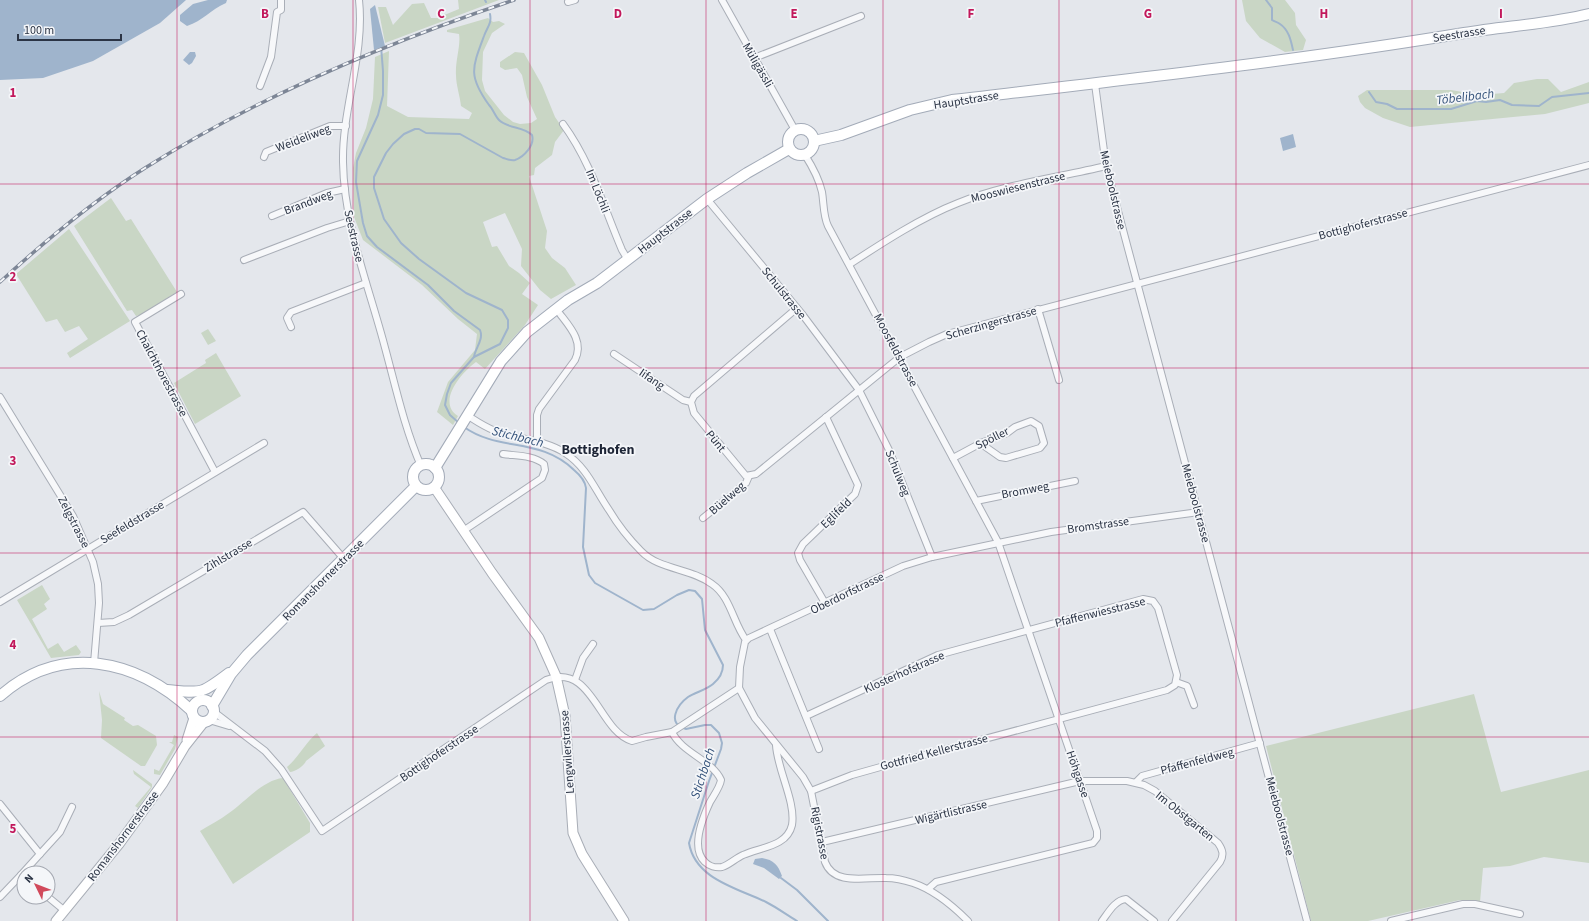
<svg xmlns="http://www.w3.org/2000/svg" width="1589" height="921" font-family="'Source Sans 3',sans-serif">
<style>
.green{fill:#c9d6c5}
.water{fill:#9fb4cc}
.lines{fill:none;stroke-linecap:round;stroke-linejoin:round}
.stream{stroke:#9fb4cc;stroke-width:2}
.street-casing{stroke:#a9aeb7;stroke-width:8}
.secondary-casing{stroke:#a9aeb7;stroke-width:11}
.primary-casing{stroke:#a3abb8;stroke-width:12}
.street{stroke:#f7f8fa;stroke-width:6}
.secondary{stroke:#fff;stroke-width:9}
.primary{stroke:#fff;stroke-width:10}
.rail-casing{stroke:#7d8696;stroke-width:3.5}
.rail{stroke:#f4f6f9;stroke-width:2;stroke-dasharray:6;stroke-linecap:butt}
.grid{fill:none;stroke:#c2185b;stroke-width:1;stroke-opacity:0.55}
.labels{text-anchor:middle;stroke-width:3.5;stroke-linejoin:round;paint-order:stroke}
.street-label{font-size:12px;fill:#2b3445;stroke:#f4f6f9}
.water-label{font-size:13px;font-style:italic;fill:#34527a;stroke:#f4f6f9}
.quarter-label{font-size:14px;font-weight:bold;fill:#1d2536;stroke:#f4f6f9}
.grid-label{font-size:13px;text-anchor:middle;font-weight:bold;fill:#c2185b;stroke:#f4f6f9;stroke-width:3.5;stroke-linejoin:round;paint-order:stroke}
</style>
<rect width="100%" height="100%" fill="#e4e7ec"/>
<!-- green -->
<g class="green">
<path d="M458,0H499L385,43L378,7H386L393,25L412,4L424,3L431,18H437L459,9Z"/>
<path d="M1242,0H1285L1295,13L1296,25L1306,40L1303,50L1285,52L1260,38L1246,21Z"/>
<path d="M488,18L493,22L499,21L505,24L492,33L483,52L482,80L485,91L504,115L513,122L520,124L531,123L537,119L527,97L522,75L517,68L505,70L500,67V62L515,52L524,53L542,85L555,117L564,130L555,142L552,155L535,168L534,175L529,176L547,231L545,248L552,258L565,268L576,285L551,299L540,290L521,266L522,249L505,213L483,222L492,247L497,246L509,266L519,273L530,283L522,294L538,305L525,325L485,369L476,362C462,372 436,402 458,416L453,425L437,412L448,382L475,350L477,334L458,319L422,285L363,240L354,217L353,168L356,153L366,128L373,99L375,57L389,51L387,106L408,117L469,119L472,113L461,106C460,96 456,85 456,75C455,62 461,45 459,34L447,32V30Z"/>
<path d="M1537,79H1548L1561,92L1589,82V103L1545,114L1410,127L1383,118L1365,108L1360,102L1358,96L1367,90H1451L1480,95L1504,93L1514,83Z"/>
<path d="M111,198L126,221L131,219L177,292L140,315L136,316L132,310L127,311L74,226Z"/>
<path d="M69,229L130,321L70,358L67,353L88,339L79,326L65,332L57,319L46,322L16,274Z"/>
<path d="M208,329L216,341L208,345L201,333Z"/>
<path d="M216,353L241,396L195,424L174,383L206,363L205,360Z"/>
<path d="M42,585L50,599L44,604L47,609L32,619L48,649L58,643L64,652L76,645L81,652L79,655L51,658L17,600Z"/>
<path d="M99,691L103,704L125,718L124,720L133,726L138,725L156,736L157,745L145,766H141L101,738L102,720Z"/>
<path d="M1474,694L1501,792L1589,770V863L1544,857L1510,866L1483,868L1480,902L1460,900L1368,921H1311L1266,746Z"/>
<path d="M317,733L325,746L306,761C304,766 295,772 290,772L287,767C299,757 305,743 317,733Z"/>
<path d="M174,735L178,737L175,749L160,775L154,774V769L159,771L174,745L169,742H172Z"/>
<path d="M133,770L152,784V787L138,808L135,806L151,787L134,774Z"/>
<path d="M283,778L310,823V832L233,884L200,831C209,825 220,820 229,813C245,802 263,780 283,778Z"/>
</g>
<!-- water -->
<g class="water">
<path d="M0,0H186L160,23L93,61L43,78L0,80Z"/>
<path d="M208,0H227L226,3C210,10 203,21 187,26L180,21V15L193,4Z"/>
<path d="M375,5L385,46L374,50L370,9Z"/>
<path d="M190,52H195L196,56L192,63L189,65L183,60Z"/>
<path d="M1293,134L1296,147L1283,151L1280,138Z"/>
<path d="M762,858C774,860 778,865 782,876L779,879L764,868L753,864L755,859Z"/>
</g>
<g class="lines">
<!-- stream -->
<g class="stream">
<path d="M485,0L486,2"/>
<path d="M1266,0L1272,8V20C1275,22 1278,22 1280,24C1289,30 1291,41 1293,50"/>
<path d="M381,46L383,71V95L378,115L357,161L356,182L363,223L367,236L377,247L428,285L454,311L480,330C484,340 475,348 474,357"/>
<path d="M1369,92L1376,102L1387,104L1397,109H1451L1477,101L1486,102L1500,100L1512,105L1539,106L1552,97L1589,93"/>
<path d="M459,423L450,415L445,405L447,394L451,383L474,357L500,344L508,328V320L502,310L466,293L419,259L401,243L384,219L374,188V177L386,153L393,144L404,134L415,129H419L426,133L460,134L503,158C507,159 511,161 515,160C524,157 535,145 532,135C523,126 508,129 499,120C495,116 493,109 489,105C468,76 472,68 484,36C487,27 492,24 490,14"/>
<path d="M464,427C499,452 540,437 574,470C580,475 585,480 586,488L583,547L589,575L595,583L643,610L654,609L677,595L689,590L695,591L702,599L705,630L723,665C723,673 719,679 713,684C706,690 696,692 688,697C677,705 666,724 686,729L705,725H711L719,733L722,743L721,749L709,781L689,843C695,879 737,888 766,902C776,907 787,915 797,921"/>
<path d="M781,878L797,890L828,921"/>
</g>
<defs>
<g id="street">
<path d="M359,0C365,54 342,108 343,162C344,225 368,284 384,344C395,384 404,427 421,466"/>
<path d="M722,0L795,130"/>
<path d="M568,2L575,0"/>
<path d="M754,58L861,16"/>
<path d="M1095,84L1106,166L1307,921"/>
<path d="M260,86L271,57L277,12L281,10V0"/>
<path d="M563,124C591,162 604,208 622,250L628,260"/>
<path d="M805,155C812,166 819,179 822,192C824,204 823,215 828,226L998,542L1097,831V838L1093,843L936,882L928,889"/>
<path d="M264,157L266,152L330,126H346"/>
<path d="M707,199L802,314L859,390L889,450L932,557"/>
<path d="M272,216L327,193L345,189"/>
<path d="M244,260L327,228L350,221"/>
<path d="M850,264C882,243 922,217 958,203C1005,184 1056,178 1106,166"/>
<path d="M181,294L135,322L215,472"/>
<path d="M797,308L694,396L691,402L694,413L746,476L756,474L900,357L929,342L947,334L1589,165"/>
<path d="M1038,309L1059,380"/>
<path d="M291,327L287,318L291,312L366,283"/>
<path d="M614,354L683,400L691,402"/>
<path d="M0,397L73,516L93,562L98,584L99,603L94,663"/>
<path d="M467,415C480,424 493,432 508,435C528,440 548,442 565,453C587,467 595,490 609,510C618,525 629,539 641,551C659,570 691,568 712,584C731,597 733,623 746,640"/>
<path d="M537,441V415L539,409L575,360C584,342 570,327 560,314"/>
<path d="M953,458L981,443L1007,433L1015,427L1031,421L1039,426L1044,443L1040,448L1006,458L1000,457L980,443"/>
<path d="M976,501L1075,481"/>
<path d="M703,518L746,483L749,476"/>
<path d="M463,531L542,478L545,470L544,464C533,455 516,456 503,454"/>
<path d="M0,602L264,443"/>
<path d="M825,603L800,560L798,553L803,544L855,494L858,485L826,417"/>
<path d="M98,623L114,622L129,615L303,512L344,559"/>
<path d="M770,629L819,749"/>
<path d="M575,680L583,658L593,644"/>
<path d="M1176,682L1187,686L1194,705"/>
<path d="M214,712L265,751L281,769L322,831L546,680C593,662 598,731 632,741L646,737L672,732L739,688"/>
<path d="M806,716L938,655L1143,599L1153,601L1158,608L1177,675L1175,685L1167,690L884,766L852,775L811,791"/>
<path d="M209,720L229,726"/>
<path d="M672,732C682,753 712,760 721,780C720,787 714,795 710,802C703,817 690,848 705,862C709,866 716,868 722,867C729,865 736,858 743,855C760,847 787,847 792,825C796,802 777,769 776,745"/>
<path d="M1136,782L1142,776L1260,743"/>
<path d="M0,804L40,854L21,875L24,878"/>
<path d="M822,842L1080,781H1127L1144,785L1155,791L1218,843C1223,850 1224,855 1220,862L1172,921"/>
<path d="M40,854L60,832L72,807"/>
<path d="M0,897L21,875"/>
<path d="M48,897L65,911"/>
<path d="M968,921C952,905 934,890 913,883C904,880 894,878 886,878C866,877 834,886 825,862L811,791L803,777L755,718L739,688L740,667L745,642L749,638L903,566L932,557L1051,532L1199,512"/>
<path d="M1102,921C1108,913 1115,900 1126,899L1154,921"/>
<path d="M1391,921L1463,904H1475L1520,914"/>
</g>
<g id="secondary">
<path d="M434,487L492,573L539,638L556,676L565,716L573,833L582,854L624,921"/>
<path d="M187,740L194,718"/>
<path d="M56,921L119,844L163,783L185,746L204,722"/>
</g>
<g id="primary">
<circle cx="801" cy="142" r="13"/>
<path d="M814,141L841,135L910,110L952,100C1123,80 1295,61 1464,33C1506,26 1548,24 1589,14"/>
<circle cx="426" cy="477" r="13"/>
<path d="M435,468L501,361L527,332L568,300L597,283L707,199L747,173L789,149"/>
<path d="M167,690C202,693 200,695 229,673"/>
<path d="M0,696C62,642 136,659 192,711"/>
<circle cx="203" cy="711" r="11"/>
<path d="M212,706L231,674L247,655L416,486"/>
</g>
</defs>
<!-- street casing -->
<use href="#street" class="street-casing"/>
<!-- secondary casing -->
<use href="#secondary" class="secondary-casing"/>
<!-- primary casing -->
<use href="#primary" class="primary-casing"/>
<!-- street -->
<use href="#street" class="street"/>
<!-- secondary -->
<use href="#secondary" class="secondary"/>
<!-- primary -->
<use href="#primary" class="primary"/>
<defs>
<path id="rail" d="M0,282C46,240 93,201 145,168C259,96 386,43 514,0"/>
</defs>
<!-- rail casing -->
<use href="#rail" class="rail-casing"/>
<!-- rail -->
<use href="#rail" class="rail"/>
</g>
<!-- grid -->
<path class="grid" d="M177,0V921M353,0V921M530,0V921M706,0V921M883,0V921M1059,0V921M1236,0V921M1412,0V921M0,184H1589M0,368H1589M0,553H1589M0,737H1589"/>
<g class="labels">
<!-- street labels -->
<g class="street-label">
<text transform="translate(1459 34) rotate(-9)" y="4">Seestrasse</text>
<text transform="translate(758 65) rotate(60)" y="4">Müligässli</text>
<text transform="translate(966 100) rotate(-9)" y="4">Hauptstrasse</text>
<text transform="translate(303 138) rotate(-21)" y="4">Weideliweg</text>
<text transform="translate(1018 187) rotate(-14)" y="4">Mooswiesenstrasse</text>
<text transform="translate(1113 190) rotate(77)" y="4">Meieboolstrasse</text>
<text transform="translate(598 191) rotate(68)" y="4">Im Löchli</text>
<text transform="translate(308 202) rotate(-21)" y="4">Brandweg</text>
<text transform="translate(1363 224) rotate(-15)" y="4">Bottighoferstrasse</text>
<text transform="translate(665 231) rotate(-38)" y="4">Hauptstrasse</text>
<text transform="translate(354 236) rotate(77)" y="4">Seestrasse</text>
<text transform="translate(784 293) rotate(51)" y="4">Schulstrasse</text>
<text transform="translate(991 323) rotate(-16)" y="4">Scherzingerstrasse</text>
<text transform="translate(896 350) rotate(62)" y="4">Moosfeldstrasse</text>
<text transform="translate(162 373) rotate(62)" y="4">Chalchthorestrasse</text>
<text transform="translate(652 379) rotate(34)" y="4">Iifang</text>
<text transform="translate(992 438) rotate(-26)" y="4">Spöller</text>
<text transform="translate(716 441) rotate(51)" y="4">Pünt</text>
<text transform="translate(898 473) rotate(68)" y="4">Schulweg</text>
<text transform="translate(1025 490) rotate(-11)" y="4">Bromweg</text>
<text transform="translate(727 498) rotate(-41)" y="4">Büelweg</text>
<text transform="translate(1196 503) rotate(75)" y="4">Meieboolstrasse</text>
<text transform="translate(836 513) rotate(-44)" y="4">Eglifeld</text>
<text transform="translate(74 522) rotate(63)" y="4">Zelgstrasse</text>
<text transform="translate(132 522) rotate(-31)" y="4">Seefeldstrasse</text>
<text transform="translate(1098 525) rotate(-8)" y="4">Bromstrasse</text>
<text transform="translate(228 555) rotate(-31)" y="4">Zihlstrasse</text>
<text transform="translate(323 580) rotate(-45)" y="4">Romanshornerstrasse</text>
<text transform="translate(847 593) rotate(-26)" y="4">Oberdorfstrasse</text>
<text transform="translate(1100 612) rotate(-14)" y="4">Pfaffenwiesstrasse</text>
<text transform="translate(904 672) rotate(-24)" y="4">Klosterhofstrasse</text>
<text transform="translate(567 752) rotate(-94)" y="4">Lengwilerstrasse</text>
<text transform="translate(934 752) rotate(-15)" y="4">Gottfried Kellerstrasse</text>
<text transform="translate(439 753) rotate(-34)" y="4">Bottighoferstrasse</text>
<text transform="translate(1197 761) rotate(-15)" y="4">Pfaffenfeldweg</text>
<text transform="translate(1078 774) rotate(71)" y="4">Höhgasse</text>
<text transform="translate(951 812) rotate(-13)" y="4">Wigärtlistrasse</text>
<text transform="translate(1185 816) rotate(39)" y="4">Im Obstgarten</text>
<text transform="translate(1280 816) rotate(75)" y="4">Meieboolstrasse</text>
<text transform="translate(820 833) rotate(79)" y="4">Rigistrasse</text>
<text transform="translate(123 836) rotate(-53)" y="4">Romanshornerstrasse</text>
</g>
<!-- water labels -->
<g class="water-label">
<text transform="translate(1465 96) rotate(-7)" y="5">Töbelibach</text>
<text transform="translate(518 436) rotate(14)" y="5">Stichbach</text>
<text transform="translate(702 773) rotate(-72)" y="5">Stichbach</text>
</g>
<!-- quarter labels -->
<g class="quarter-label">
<text x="598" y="454">Bottighofen</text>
</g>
</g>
<g class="grid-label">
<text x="265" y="18">B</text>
<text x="441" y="18">C</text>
<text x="618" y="18">D</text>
<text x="794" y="18">E</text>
<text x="971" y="18">F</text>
<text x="1148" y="18">G</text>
<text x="1324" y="18">H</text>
<text x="1501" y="18">I</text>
<text x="13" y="97">1</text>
<text x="13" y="281">2</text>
<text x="13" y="465">3</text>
<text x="13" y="649">4</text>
<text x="13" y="833">5</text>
</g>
<!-- north arrow -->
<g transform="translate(36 885) rotate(313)"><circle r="19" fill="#f4f6f9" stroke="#a4a8b1"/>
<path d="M0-3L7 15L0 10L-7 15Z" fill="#d1495b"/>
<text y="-6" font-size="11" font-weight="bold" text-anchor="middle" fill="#2b3445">N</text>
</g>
<!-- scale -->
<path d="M18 34v6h103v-6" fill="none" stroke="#2b3445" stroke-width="2"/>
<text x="24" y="34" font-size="12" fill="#2b3445" stroke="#f4f6f9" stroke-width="3" paint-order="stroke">100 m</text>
</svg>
